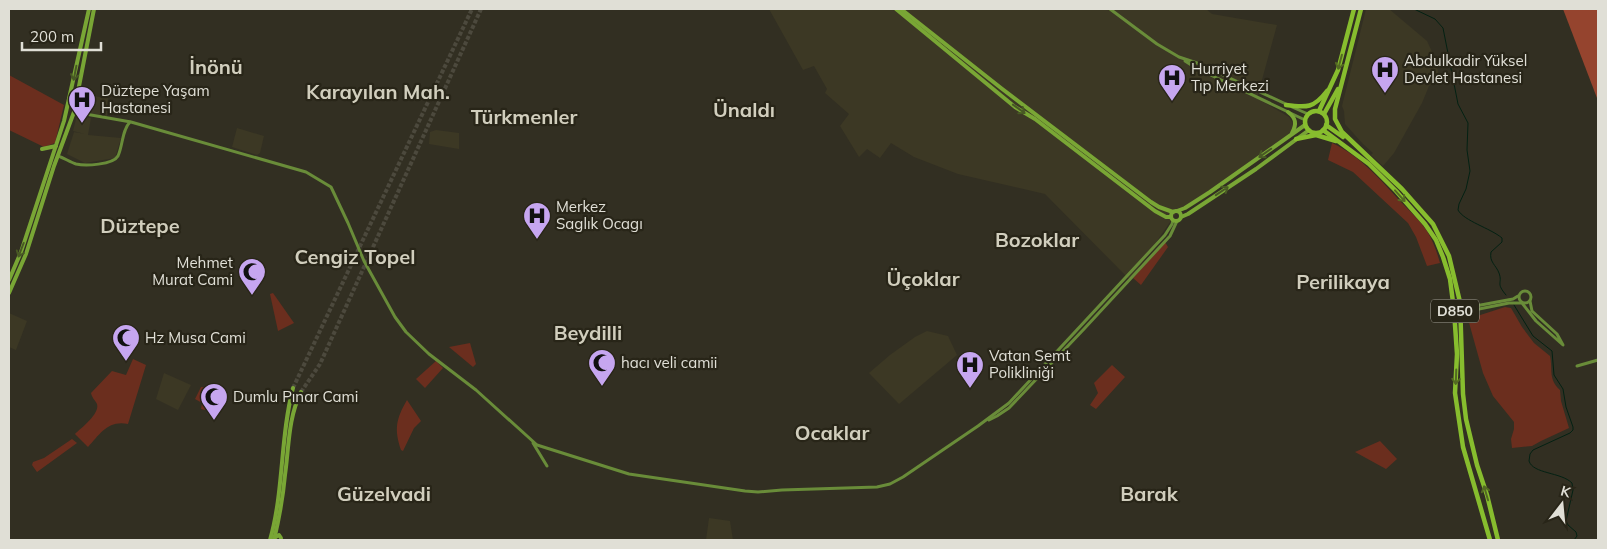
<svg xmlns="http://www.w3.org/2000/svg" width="1607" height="549" font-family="Mulish,sans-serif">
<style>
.built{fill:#3c3824}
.green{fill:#6b2e1e}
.forest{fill:#95442e}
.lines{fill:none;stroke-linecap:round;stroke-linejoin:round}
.stream{stroke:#032113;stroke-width:1}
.primary-tunnel{stroke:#4c493d;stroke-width:4;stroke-dasharray:4 2;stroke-linecap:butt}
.secondary{stroke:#698c39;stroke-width:3}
.primary{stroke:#79a635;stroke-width:4}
.highway{stroke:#87bd2e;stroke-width:4.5}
.oneway{stroke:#536922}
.oneway2{stroke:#485924}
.labels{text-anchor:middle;stroke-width:4.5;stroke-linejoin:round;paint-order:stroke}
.shield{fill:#282518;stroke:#a9a79d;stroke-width:1}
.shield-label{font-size:14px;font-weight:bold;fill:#e0dfd6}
.poi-label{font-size:15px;fill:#e0dfd6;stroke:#282518;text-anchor:start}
.district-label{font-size:20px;font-weight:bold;fill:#d1cebd;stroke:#282518}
</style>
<rect width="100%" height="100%" fill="#322f22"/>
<!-- built -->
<g class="built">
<path d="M769,9H1206L1212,14L1277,25L1257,98L1289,117L1294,125L1292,132L1285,140L1177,212L1130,280L1045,194L958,174L914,157L891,143L880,158L867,149L859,157L840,126L849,114L825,93L827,89L814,66L803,70Z"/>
<path d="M1366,9H1389L1427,41L1434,56L1440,79L1429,86L1422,103L1394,153L1383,166L1371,155L1373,153L1363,144L1345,124L1344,111L1342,106Z"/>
<path d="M84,95L108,98L107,116L92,114L82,110L81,107Z"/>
<path d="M77,115L91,118L88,135L121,138L115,158L85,163L67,154L74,132L85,134L73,131Z"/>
<path d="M237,128L264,136L260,153L257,155L232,147Z"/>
<path d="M436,130L459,133V149L429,144L430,132Z"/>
<path d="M9,313L27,321L16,350L9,347Z"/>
<path d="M927,331L948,336L957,355L899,404L869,373L890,355L915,337Z"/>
<path d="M164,373L191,385L178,410L156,399Z"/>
<path d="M709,518L730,521L733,540H706Z"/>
</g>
<!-- green -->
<g class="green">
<path d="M9,75L64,105L55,143L44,147L9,130Z"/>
<path d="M1332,143C1360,156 1380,179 1401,202C1410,211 1420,221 1427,231C1433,241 1437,252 1440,263L1427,266L1416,237L1408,223L1353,172L1328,160Z"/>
<path d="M1165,242L1168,247L1141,285L1133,278Z"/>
<path d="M273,293L294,323L278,331L270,294Z"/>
<path d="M1505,307L1511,308L1522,327L1534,343L1550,356C1553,370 1548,379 1560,390L1561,401L1569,428L1541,441L1532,446L1512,448L1511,439L1514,429V422L1493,396L1483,373L1468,319Z"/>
<path d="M470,343L476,364L473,367L449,347Z"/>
<path d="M133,359L146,365L128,424C108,420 100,434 88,447L75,434C81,428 100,414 97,404C95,400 92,398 91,393L112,371L126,375Z"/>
<path d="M436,361L443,368L425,388L416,379Z"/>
<path d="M1112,365L1125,377L1096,409L1090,405L1098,393L1094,383Z"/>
<path d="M201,387L219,388V390L205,410L201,409L202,403L195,399Z"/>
<path d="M407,400L421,421L414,428L403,451L401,450C394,429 396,419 407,400Z"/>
<path d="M72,439L77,443L37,472L32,465L33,462L44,458Z"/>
<path d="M1380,441L1397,459L1386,469L1355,452Z"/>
</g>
<!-- forest -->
<path class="forest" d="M1563,9H1598V98H1597Z"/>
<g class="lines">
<!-- stream -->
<g class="stream">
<path d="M1414,9L1435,19L1443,28L1458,104L1468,123L1467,150L1470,171L1466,189L1459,204L1458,210C1464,221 1490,228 1502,238V242L1491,252C1489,262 1496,265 1499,273C1503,284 1495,282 1506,295"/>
<path d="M1514,305L1533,336L1552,351L1554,375L1563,389L1566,407L1573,427V430L1570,433L1533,450L1530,454L1529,461C1533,474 1561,472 1572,483L1573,490L1566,521L1568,525L1576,532L1577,536L1574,540"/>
</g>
<!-- primary-tunnel -->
<g class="primary-tunnel">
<path d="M293,388L472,9"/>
<path d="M301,392L320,364L481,9"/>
</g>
<!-- secondary -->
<g class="secondary">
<path d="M1110,9L1157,44L1179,57L1197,63L1286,104"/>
<path d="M1185,61L1196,68L1305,120"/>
<path d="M1292,107L1308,114"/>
<path d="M74,112L131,122L306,172L331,187L348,223L364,261L395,317L406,332L429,354L476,390L537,445L629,474L745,491L758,492L782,490L877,487L890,484L903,477L978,426L1009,403L1165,235L1172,224L1173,220"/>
<path d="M58,156C64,158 70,162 76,164C85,166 113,165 118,156C123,145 122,130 130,122"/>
<circle cx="1525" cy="297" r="6"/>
<path d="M1454,310L1513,299L1518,296"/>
<path d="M1459,313L1509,303H1522L1536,321L1563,345L1557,334L1532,311L1530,301"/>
<path d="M1577,366L1598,360"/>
<path d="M989,420L997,416L1009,408L1084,329L1170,236L1177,221"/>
<path d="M533,443L547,466"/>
</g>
<!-- primary -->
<g class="primary">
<path d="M896,9L1015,107L1035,119L1155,211L1166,217H1171"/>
<path d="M901,9L1001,88L1151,202L1159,207L1173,212"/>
<path d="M1288,112C1296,118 1297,124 1292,133"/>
<path d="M42,149L56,146"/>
<circle cx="1176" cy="216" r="5"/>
<path d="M1177,211L1185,208L1210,192L1305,125"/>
<path d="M1181,217L1188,214L1256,169L1309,130"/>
<path d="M9,280L21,252L64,121L89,9"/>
<path d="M9,293L26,254L54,166L74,112L94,9"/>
<path d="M274,538L279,535L281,538"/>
<path d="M270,540C284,491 280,437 293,388"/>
<path d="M274,540C279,519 283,497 285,475C289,447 288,418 301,392"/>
</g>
<!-- highway -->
<g class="highway">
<path d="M1361,9L1335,109V119L1342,132L1402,189L1433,224L1449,256L1460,302L1463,394L1466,419L1477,465L1487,495L1498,540"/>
<path d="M1286,105C1307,108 1314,108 1327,91"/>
<path d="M1319,111L1338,70L1354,9"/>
<circle cx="1316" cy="122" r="11"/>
<path d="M1324,114L1338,89"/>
<path d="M1326,125L1343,137"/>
<path d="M1323,130L1369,164L1396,191L1425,224L1436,240L1443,257L1450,279L1454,310L1457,354L1455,393L1463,447L1490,540"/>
<path d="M1296,139L1316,135L1336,141"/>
<path d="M1460,303L1463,307L1468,308"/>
<path d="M1461,321L1469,312"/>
</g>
</g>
<!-- one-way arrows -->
<defs><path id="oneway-shaft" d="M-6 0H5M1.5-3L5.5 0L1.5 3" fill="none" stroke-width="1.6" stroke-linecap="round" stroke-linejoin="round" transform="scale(1.25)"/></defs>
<g class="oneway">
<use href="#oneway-shaft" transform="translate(1340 62) rotate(105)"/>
<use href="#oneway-shaft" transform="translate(1400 196) rotate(48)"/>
<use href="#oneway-shaft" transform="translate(1456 377) rotate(92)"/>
<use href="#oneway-shaft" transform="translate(1486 493) rotate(-106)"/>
</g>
<g class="oneway2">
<use href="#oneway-shaft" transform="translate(75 73) rotate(101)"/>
<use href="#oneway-shaft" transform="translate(1019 109) rotate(36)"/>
<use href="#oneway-shaft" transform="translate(1265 153) rotate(145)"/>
<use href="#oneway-shaft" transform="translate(1222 191) rotate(-34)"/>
<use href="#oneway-shaft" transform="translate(21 250) rotate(111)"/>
</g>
<!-- icons -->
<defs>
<symbol id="hospital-pin" viewBox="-11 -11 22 30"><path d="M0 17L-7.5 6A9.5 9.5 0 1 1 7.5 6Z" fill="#c6a6f0" stroke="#282518"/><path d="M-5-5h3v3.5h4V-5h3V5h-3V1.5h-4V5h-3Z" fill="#111"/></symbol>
<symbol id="mosque-pin" viewBox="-11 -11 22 30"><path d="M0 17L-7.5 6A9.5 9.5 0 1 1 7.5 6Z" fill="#c6a6f0" stroke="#282518"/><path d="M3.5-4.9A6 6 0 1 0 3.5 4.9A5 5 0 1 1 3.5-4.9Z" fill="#111"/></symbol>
</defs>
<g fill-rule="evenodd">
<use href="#hospital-pin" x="1369" y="54" width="32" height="43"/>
<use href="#hospital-pin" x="1156" y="62" width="32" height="43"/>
<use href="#hospital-pin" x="66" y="84" width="32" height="43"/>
<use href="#hospital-pin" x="521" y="200" width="32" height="43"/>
<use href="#mosque-pin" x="236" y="256" width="32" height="43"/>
<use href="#mosque-pin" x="110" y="322" width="32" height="43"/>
<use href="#mosque-pin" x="586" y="347" width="32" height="43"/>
<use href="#hospital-pin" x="954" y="349" width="32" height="43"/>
<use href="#mosque-pin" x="198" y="381" width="32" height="43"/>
</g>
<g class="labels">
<!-- shield labels -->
<rect class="shield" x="1431" y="299.5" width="48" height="23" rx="4"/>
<g class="shield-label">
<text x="1455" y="316">D850</text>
</g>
<!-- poi labels -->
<g class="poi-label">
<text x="1404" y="66">Abdulkadir Yüksel<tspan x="1404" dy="17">Devlet Hastanesi</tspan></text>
<text x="1191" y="74">Hurriyet<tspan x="1191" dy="17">Tıp Merkezi</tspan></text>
<text x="101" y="96">Düztepe Yaşam<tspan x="101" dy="17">Hastanesi</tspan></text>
<text x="556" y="212">Merkez<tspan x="556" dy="17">Saglık Ocagı</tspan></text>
<text x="233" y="268" text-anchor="end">Mehmet<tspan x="233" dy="17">Murat Cami</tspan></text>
<text x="145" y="343">Hz Musa Cami</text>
<text x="989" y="361">Vatan Semt<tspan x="989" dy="17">Polikliniği</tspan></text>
<text x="621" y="368">hacı veli camii</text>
<text x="233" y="402">Dumlu Pınar Cami</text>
</g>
<!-- district labels -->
<g class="district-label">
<text x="216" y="74">İnönü</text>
<text x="378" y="99">Karayılan Mah.</text>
<text x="744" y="117">Ünaldı</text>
<text x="524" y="124">Türkmenler</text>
<text x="140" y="233">Düztepe</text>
<text x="1037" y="247">Bozoklar</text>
<text x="355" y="264">Cengiz Topel</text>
<text x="923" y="286">Üçoklar</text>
<text x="1343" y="289">Perilikaya</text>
<text x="588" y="340">Beydilli</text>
<text x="832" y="440">Ocaklar</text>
<text x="384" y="501">Güzelvadi</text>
<text x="1149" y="501">Barak</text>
</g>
</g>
<!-- border -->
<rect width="1607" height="549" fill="none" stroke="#e0dfd6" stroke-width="20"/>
<!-- north arrow -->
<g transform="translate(1562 504) rotate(16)" stroke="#282518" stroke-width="4" paint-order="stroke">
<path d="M0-4L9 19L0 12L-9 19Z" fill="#e0dfd6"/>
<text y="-8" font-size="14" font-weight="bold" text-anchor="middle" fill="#e0dfd6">K</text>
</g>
<!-- scale -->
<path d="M22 42v8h79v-8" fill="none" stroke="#e0dfd6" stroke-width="2.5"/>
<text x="30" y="42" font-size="15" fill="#e0dfd6" stroke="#282518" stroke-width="4" paint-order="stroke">200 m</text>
</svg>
